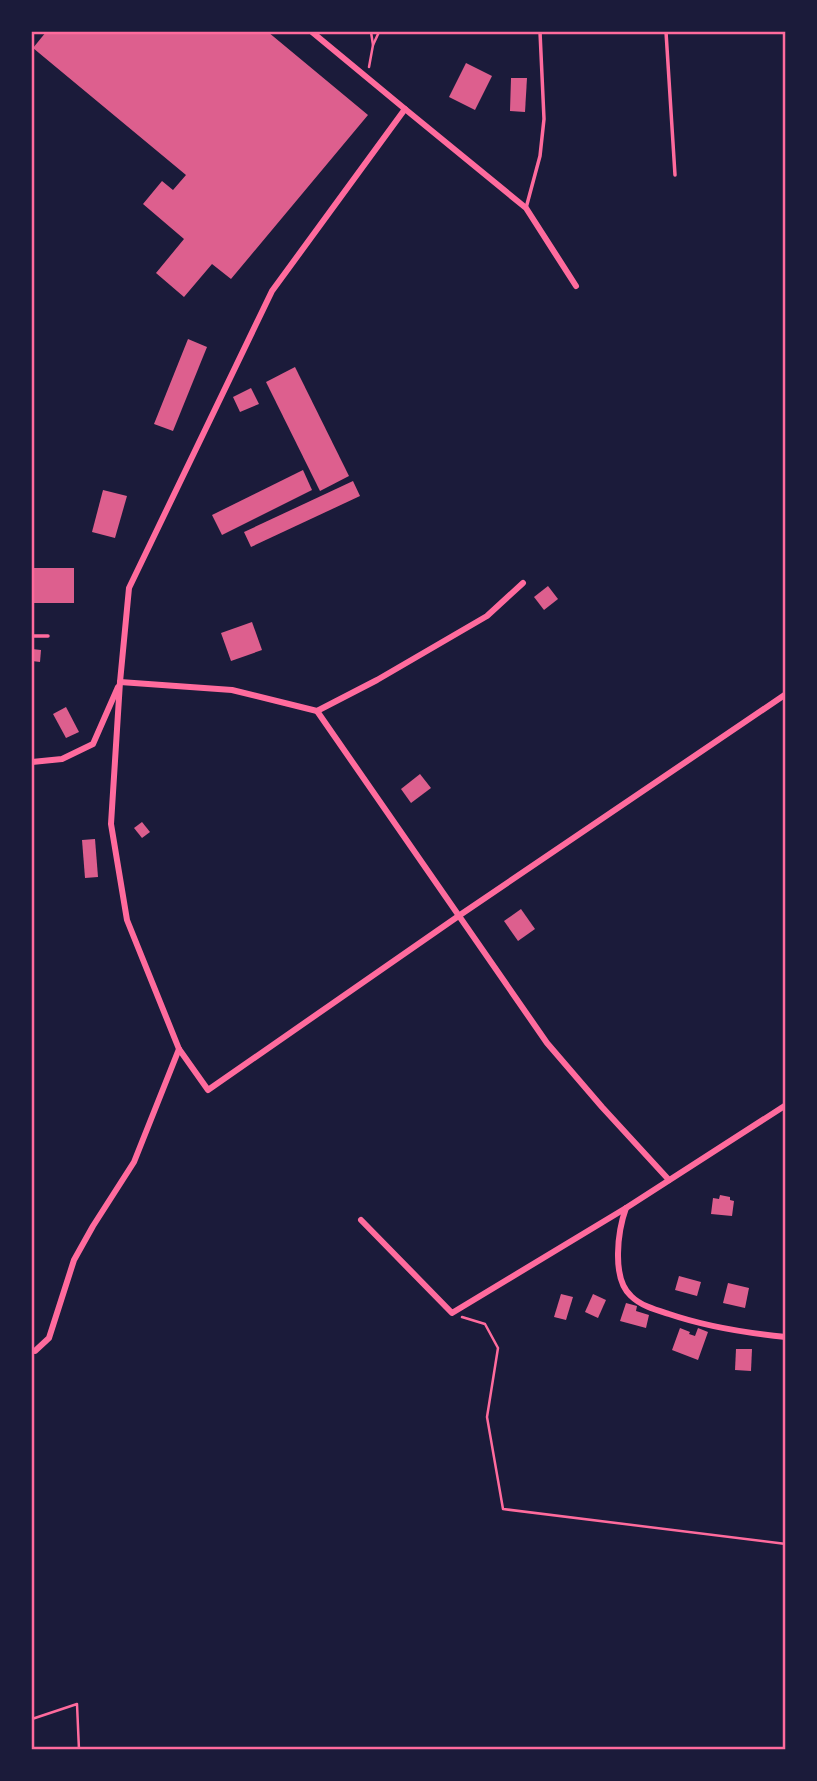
<svg xmlns="http://www.w3.org/2000/svg" width="817" height="1781" font-family="'DM Sans',sans-serif">
<style>
.building{fill:#dd5f8e}
.lines{fill:none;stroke-linecap:round;stroke-linejoin:round}
.path{stroke:#ff6b9d;stroke-width:2.5}
.service{stroke:#ff6b9d;stroke-width:3.5}
.minor{stroke:#ff6b9d;stroke-width:6}
.neatline{fill:none;stroke:#ff6b9d;stroke-width:2.5}
</style>
<rect width="100%" height="100%" fill="#1b1b3a"/>
<!-- building -->
<g class="building">
<path d="M46,32H268L368,115L231,279L212,264L184,297L156,273L184,239L143,204L162,181L173,190L186,175L33,48Z"/>
<path d="M466,63L492,76L475,110L449,97Z"/>
<path d="M511,78H527L525,112L510,111Z"/>
<path d="M188,339L207,347L173,431L154,424Z"/>
<path d="M295,367L349,476L320,491L266,382Z"/>
<path d="M251,388L259,404L240,412L233,397Z"/>
<path d="M303,470L312,490L222,535L212,515Z"/>
<path d="M353,481L360,496L251,547L244,532Z"/>
<path d="M103,490L127,496L115,538L92,532Z"/>
<rect x="32" y="568" width="42" height="35"/>
<path d="M548,586L558,599L544,610L534,597Z"/>
<path d="M252,622L262,650L231,661L221,633Z"/>
<path d="M32,649L41,650L40,662L32,661Z"/>
<path d="M66,707L79,732L66,738L53,714Z"/>
<path d="M420,774L431,788L411,803L401,789Z"/>
<path d="M142,822L150,832L142,838L134,828Z"/>
<path d="M95,839L98,877L85,878L82,840Z"/>
<path d="M521,909L535,929L518,941L504,921Z"/>
<path d="M720,1195L730,1197V1200L734,1201L732,1216L711,1214L713,1198L719,1199Z"/>
<path d="M679,1276L701,1282L697,1296L675,1290Z"/>
<path d="M728,1283L749,1288L745,1308L723,1303Z"/>
<path d="M561,1294L573,1297L566,1320L554,1317Z"/>
<path d="M593,1294L606,1300L598,1318L585,1312Z"/>
<path d="M626,1303L637,1306L636,1311L649,1315L646,1328L620,1321Z"/>
<path d="M680,1328L690,1332L689,1334L695,1336L698,1328L708,1332L698,1360L672,1350Z"/>
<path d="M736,1349H752L751,1371L735,1370Z"/>
</g>
<g class="lines">
<!-- path -->
<g class="path">
<path d="M371,32L373,45"/>
<path d="M369,67L373,45L379,32"/>
<path d="M462,1317L485,1324L498,1348L487,1417L503,1509L786,1544"/>
<path d="M32,1719L77,1704L79,1750"/>
</g>
<!-- service -->
<g class="service">
<path d="M666,32L675,175"/>
<path d="M526,208L540,156L544,119L540,32"/>
<path d="M32,636H48"/>
</g>
<!-- minor -->
<g class="minor">
<path d="M312,32L405,109L272,291L129,588L120,682L111,824L127,920L179,1049L208,1090L460,915L786,694"/>
<path d="M405,109L526,208L576,286"/>
<path d="M120,682L232,690L317,711L377,680L487,616L523,583"/>
<path d="M317,711L547,1043L602,1107L669,1180"/>
<path d="M32,762L62,759L93,744L118,687"/>
<path d="M626,1208C618,1230 611,1278 631,1296C641,1306 656,1310 669,1314C707,1327 746,1333 786,1337"/>
<path d="M361,1220L452,1313L626,1208L786,1105"/>
<path d="M32,1350L35,1351L49,1338L74,1260L93,1226L134,1162L179,1049"/>
</g>
</g>
<!-- border -->
<rect width="817" height="1781" fill="none" stroke="#1b1b3a" stroke-width="66"/>
<rect x="33" y="33" width="751" height="1715" class="neatline"/>
</svg>
